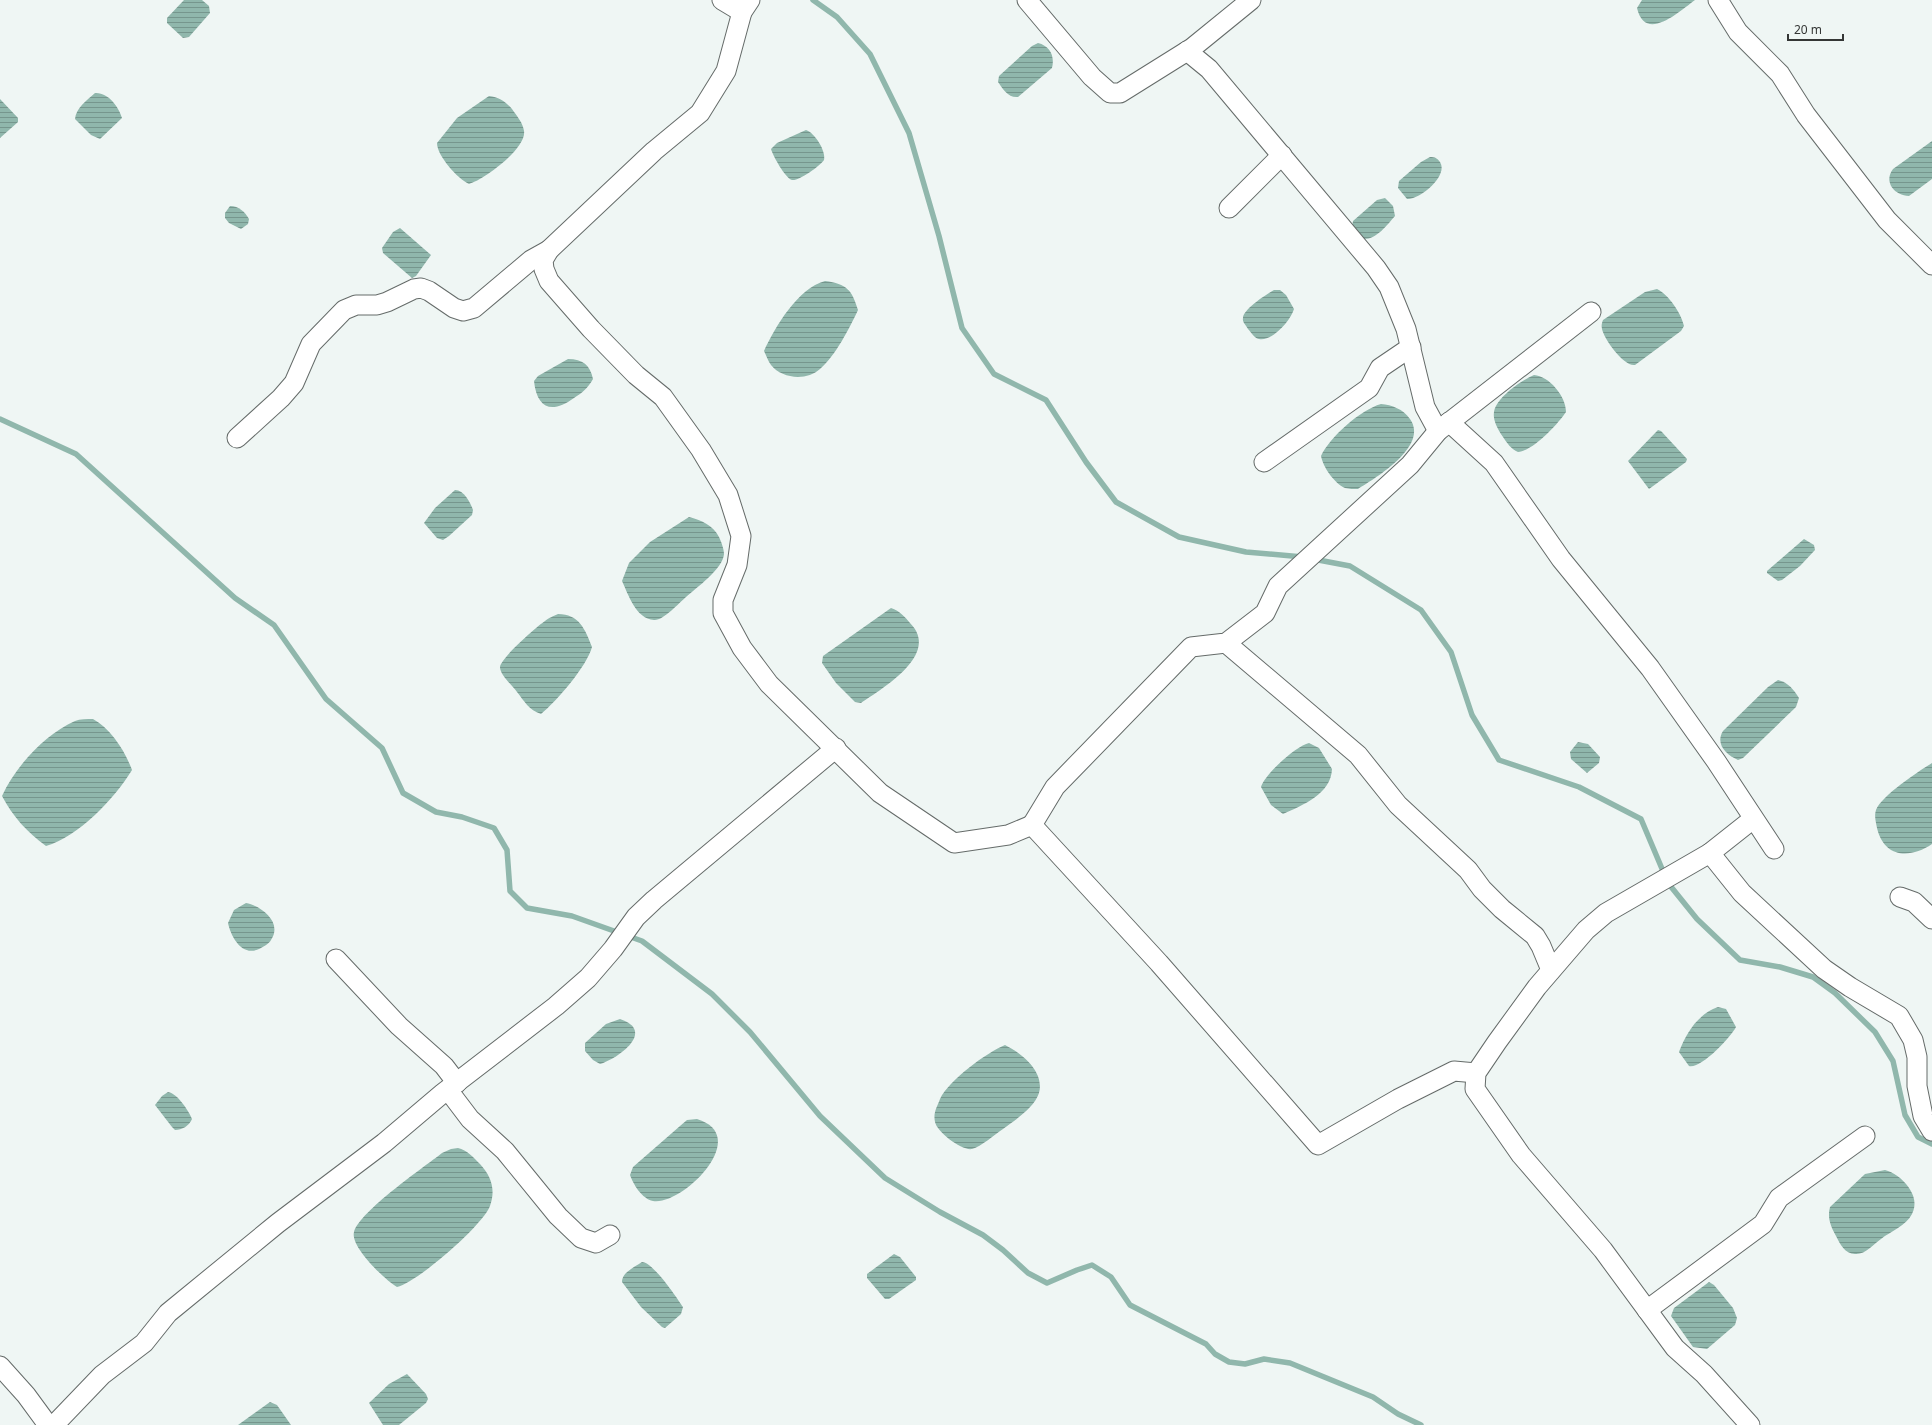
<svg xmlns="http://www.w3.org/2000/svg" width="1932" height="1425" font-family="'Noto Sans',sans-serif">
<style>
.water{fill:url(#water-rules)}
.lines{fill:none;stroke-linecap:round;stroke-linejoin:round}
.stream{stroke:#90b7ac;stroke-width:5.5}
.minor-casing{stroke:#656b69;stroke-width:21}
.minor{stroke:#fff;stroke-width:19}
</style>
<defs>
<pattern id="water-rules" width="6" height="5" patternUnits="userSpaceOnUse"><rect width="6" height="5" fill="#90b7ac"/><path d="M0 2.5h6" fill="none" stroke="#76968d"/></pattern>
</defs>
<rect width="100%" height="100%" fill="#eff6f4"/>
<!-- water -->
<g class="water">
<path d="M184,0H202L209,6L210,13L189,37L183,38L167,23V18Z"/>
<path d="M1642,0H1695C1679,12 1645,43 1637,8Z"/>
<path d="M1038,43C1050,46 1055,56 1052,68L1018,97C1008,98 1003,89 998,82L999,76L1032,46Z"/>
<path d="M95,93C108,92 119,107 122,118L100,139L91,135L75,119C76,108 87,100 95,93Z"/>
<path d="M489,96C499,97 506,102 512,109C517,116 523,123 524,131C527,148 484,180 469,184C458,179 437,156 437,143L457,118Z"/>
<path d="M0,99L18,118V122L0,138Z"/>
<path d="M806,130C815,133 826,151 824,160C820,166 799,181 792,180C785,178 773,156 771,149L777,143Z"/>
<path d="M1932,141V179L1909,196C1895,196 1883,182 1893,169Z"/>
<path d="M1430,157C1435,157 1437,158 1440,162C1449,176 1419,200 1407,199L1398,188L1399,181L1421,162Z"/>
<path d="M1385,198L1393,206L1395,216C1387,225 1377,239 1364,239L1352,227L1353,221L1377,200Z"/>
<path d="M230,206C239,206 245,212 249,219L248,224L241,229L229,223L225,218V213Z"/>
<path d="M400,228L431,255L416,276L412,278L383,253L382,248L393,232Z"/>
<path d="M825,281C847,284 852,290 858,310C849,329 836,355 820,369C807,381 782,379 771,365C768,361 766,355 764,351C775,327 798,288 825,281Z"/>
<path d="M1657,289C1669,295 1681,313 1684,326L1681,331L1635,365C1624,367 1604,339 1602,329C1601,325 1602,323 1603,320L1645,292Z"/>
<path d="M1274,290H1280L1286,295L1294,309C1291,320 1272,342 1259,339C1254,338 1251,332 1248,329C1246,325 1242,322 1243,318C1243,309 1267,294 1274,290Z"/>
<path d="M568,359C583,359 590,365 593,379C588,388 582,393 574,398C552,414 537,409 534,381L538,376Z"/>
<path d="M1534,375C1549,376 1566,396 1566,412C1558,424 1533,451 1518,452C1511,449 1507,443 1503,437C1488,415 1492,406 1510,390C1518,384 1525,379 1534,375Z"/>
<path d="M1381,404C1392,405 1403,409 1410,419C1429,446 1377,477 1358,489C1354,489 1349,489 1345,488C1334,483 1323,467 1321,456C1330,437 1360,410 1381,404Z"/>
<path d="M1658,430L1661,431L1687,459L1686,462L1649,489L1628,461Z"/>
<path d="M455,490C464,490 470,502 473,510L472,515L449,536L443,540L437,538L424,523L435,508Z"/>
<path d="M689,517C701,520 713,525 719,537C721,541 724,549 724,554C723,569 696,588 686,597C679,603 663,621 654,620C636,619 628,594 622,581L629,563L650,542Z"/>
<path d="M1804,539L1814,545L1815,550L1800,566L1782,580L1778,581L1767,573V571Z"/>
<path d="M891,608C900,611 905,617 910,623C941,654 883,688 861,703L855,702L836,683L822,663L823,656Z"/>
<path d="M558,614C579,614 585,629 592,647C587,666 557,701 541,714C529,710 524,701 517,692C512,685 500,675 500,667C501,658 536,627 545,621C548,618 554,616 558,614Z"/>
<path d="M1778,680C1789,683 1793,689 1799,698L1796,707L1743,758L1738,760C1726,755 1715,744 1723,731L1768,687Z"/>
<path d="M93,719C111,729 125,751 132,770C115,798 78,837 46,846C27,832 13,817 2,796C15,767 45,734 75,721C80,719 87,719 93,719Z"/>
<path d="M1578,742L1588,744L1600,757L1599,763L1587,773L1571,759L1570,752Z"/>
<path d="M1309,743L1319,748L1332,769C1331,794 1303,805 1283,814L1271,805L1261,787C1265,774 1296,746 1309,743Z"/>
<path d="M1932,763V844C1910,859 1884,858 1877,828C1876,822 1874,816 1876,810C1881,796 1919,771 1932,763Z"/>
<path d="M246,903C261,906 283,922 271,940C269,944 263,947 259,949C242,957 231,937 228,923L234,910Z"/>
<path d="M1718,1007L1726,1009L1736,1027C1730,1038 1701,1069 1689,1066L1679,1052C1686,1033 1698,1014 1718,1007Z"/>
<path d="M620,1019C656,1031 619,1058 600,1064L593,1060L585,1051V1043L606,1024Z"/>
<path d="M1005,1045C1021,1053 1045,1071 1039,1093C1034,1108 1015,1120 1003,1129C995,1134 981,1147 972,1149C962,1151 937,1132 935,1122C933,1113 937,1107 940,1099C949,1080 986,1053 1005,1045Z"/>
<path d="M168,1092C178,1094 188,1110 192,1119C189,1126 182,1130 175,1130L172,1127L155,1105L162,1096Z"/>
<path d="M697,1119C753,1136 682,1206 653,1201C642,1199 633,1184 630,1175L633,1167L680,1126L687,1120Z"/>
<path d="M458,1148C467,1150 474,1158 480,1164C491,1176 496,1189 490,1206C483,1225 418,1282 397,1287C385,1280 350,1247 354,1232C360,1211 423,1168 442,1153L451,1149Z"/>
<path d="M1885,1170C1901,1174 1922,1196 1912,1214C1906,1226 1891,1231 1881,1239C1874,1244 1865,1255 1855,1254C1845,1254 1840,1244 1836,1236C1831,1227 1827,1218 1830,1207L1865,1174Z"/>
<path d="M894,1254L900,1257L916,1277V1280L889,1299H885L867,1278V1274Z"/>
<path d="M642,1262C653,1262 677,1298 683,1307L681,1314L665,1328L662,1327L641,1307L622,1282C622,1272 635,1267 642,1262Z"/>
<path d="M1709,1282L1714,1285L1733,1308L1737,1318L1735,1325L1707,1349L1693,1347L1671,1316L1674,1308Z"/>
<path d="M407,1374L426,1394L428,1399L426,1403L399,1425H383L369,1403L389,1384Z"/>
<path d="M270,1402L277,1405L291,1425H238Z"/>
</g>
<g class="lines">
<!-- stream -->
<g class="stream">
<path d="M813,0L837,17L870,54L909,133L939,236L962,328L994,374L1046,400L1086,462L1116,502L1179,537L1246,552L1303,557"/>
<path d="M0,419L76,454L235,598L274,625L326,699L382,748L403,793L436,812L462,817L494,828L507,850L510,891L527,908L572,916L642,941L712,994L750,1032L820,1116L885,1178L940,1212L983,1235L1003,1250L1028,1273L1047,1283L1077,1270L1092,1265L1111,1277L1130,1305L1206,1344L1215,1354L1229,1362L1245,1364L1264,1359L1290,1363L1373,1397L1398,1414L1421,1425"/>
<path d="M1313,559L1350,566L1421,610L1451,652L1472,715L1499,760L1579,787L1641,819L1668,883L1697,919L1740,960L1780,967L1813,977L1835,993L1875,1032L1893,1061L1905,1115L1918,1137L1932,1144"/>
</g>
<defs>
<g id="minor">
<path d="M722,0L742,12"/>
<path d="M750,0L742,12L726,71L700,113L654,151L549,250L543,260L544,269L549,281L591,329L636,375L663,397L701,450L728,495L741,536L737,565L723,600V613L742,648L769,684L880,793L954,843L1008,835L1032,825L1159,963L1318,1145L1398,1099L1454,1071L1476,1073"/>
<path d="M1027,0L1092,77L1110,93H1120L1192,48L1251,0"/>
<path d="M1718,0L1738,32L1780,74L1806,115L1887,220L1932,265"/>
<path d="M1187,51L1209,69L1376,268L1389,287L1406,329L1425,407L1438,431"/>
<path d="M1229,208L1282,155"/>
<path d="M1449,422L1494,463L1561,559L1650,668L1716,761L1774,849"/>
<path d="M237,438L281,398L294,383L311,344L344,310L356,305H377L387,302L414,289L421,288L429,291L454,308L463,311L474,308L531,260L549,250"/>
<path d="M1264,462L1369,388L1380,368L1411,347"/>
<path d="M1226,643L1358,755L1398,805L1468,870L1482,889L1502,909L1535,936L1541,946L1551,970"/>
<path d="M1032,825L1055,787L1191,647L1226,643L1265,613L1278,586L1410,465L1438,431L1591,312"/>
<path d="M1710,853L1742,893L1824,969L1850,987L1899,1016L1913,1040L1917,1057V1086L1923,1116L1932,1131"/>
<path d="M1900,897L1914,902L1932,919"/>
<path d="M336,959L399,1026L444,1066L457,1083"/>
<path d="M448,1090L470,1119L505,1151L558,1216L581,1238L596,1243L610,1235"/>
<path d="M1647,1310L1763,1224L1779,1198L1865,1136"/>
<path d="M0,1366L26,1395L48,1425"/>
<path d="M54,1425L102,1375L144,1343L168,1313L278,1223L384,1143L443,1093L556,1006L588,978L613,949L636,917L654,900L836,748"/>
<path d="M1750,1425L1704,1374L1675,1348L1603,1250L1521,1155L1475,1089L1476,1073L1497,1042L1537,987L1586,930L1606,913L1710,853L1753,819"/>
</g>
</defs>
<!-- minor casing -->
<use href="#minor" class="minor-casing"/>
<!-- minor -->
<use href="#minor" class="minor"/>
</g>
<!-- scale -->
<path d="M1788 34v6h55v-6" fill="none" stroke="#343635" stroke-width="2"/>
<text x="1794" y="34" font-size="12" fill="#343635" stroke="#eff6f4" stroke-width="3" paint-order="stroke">20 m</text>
</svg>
